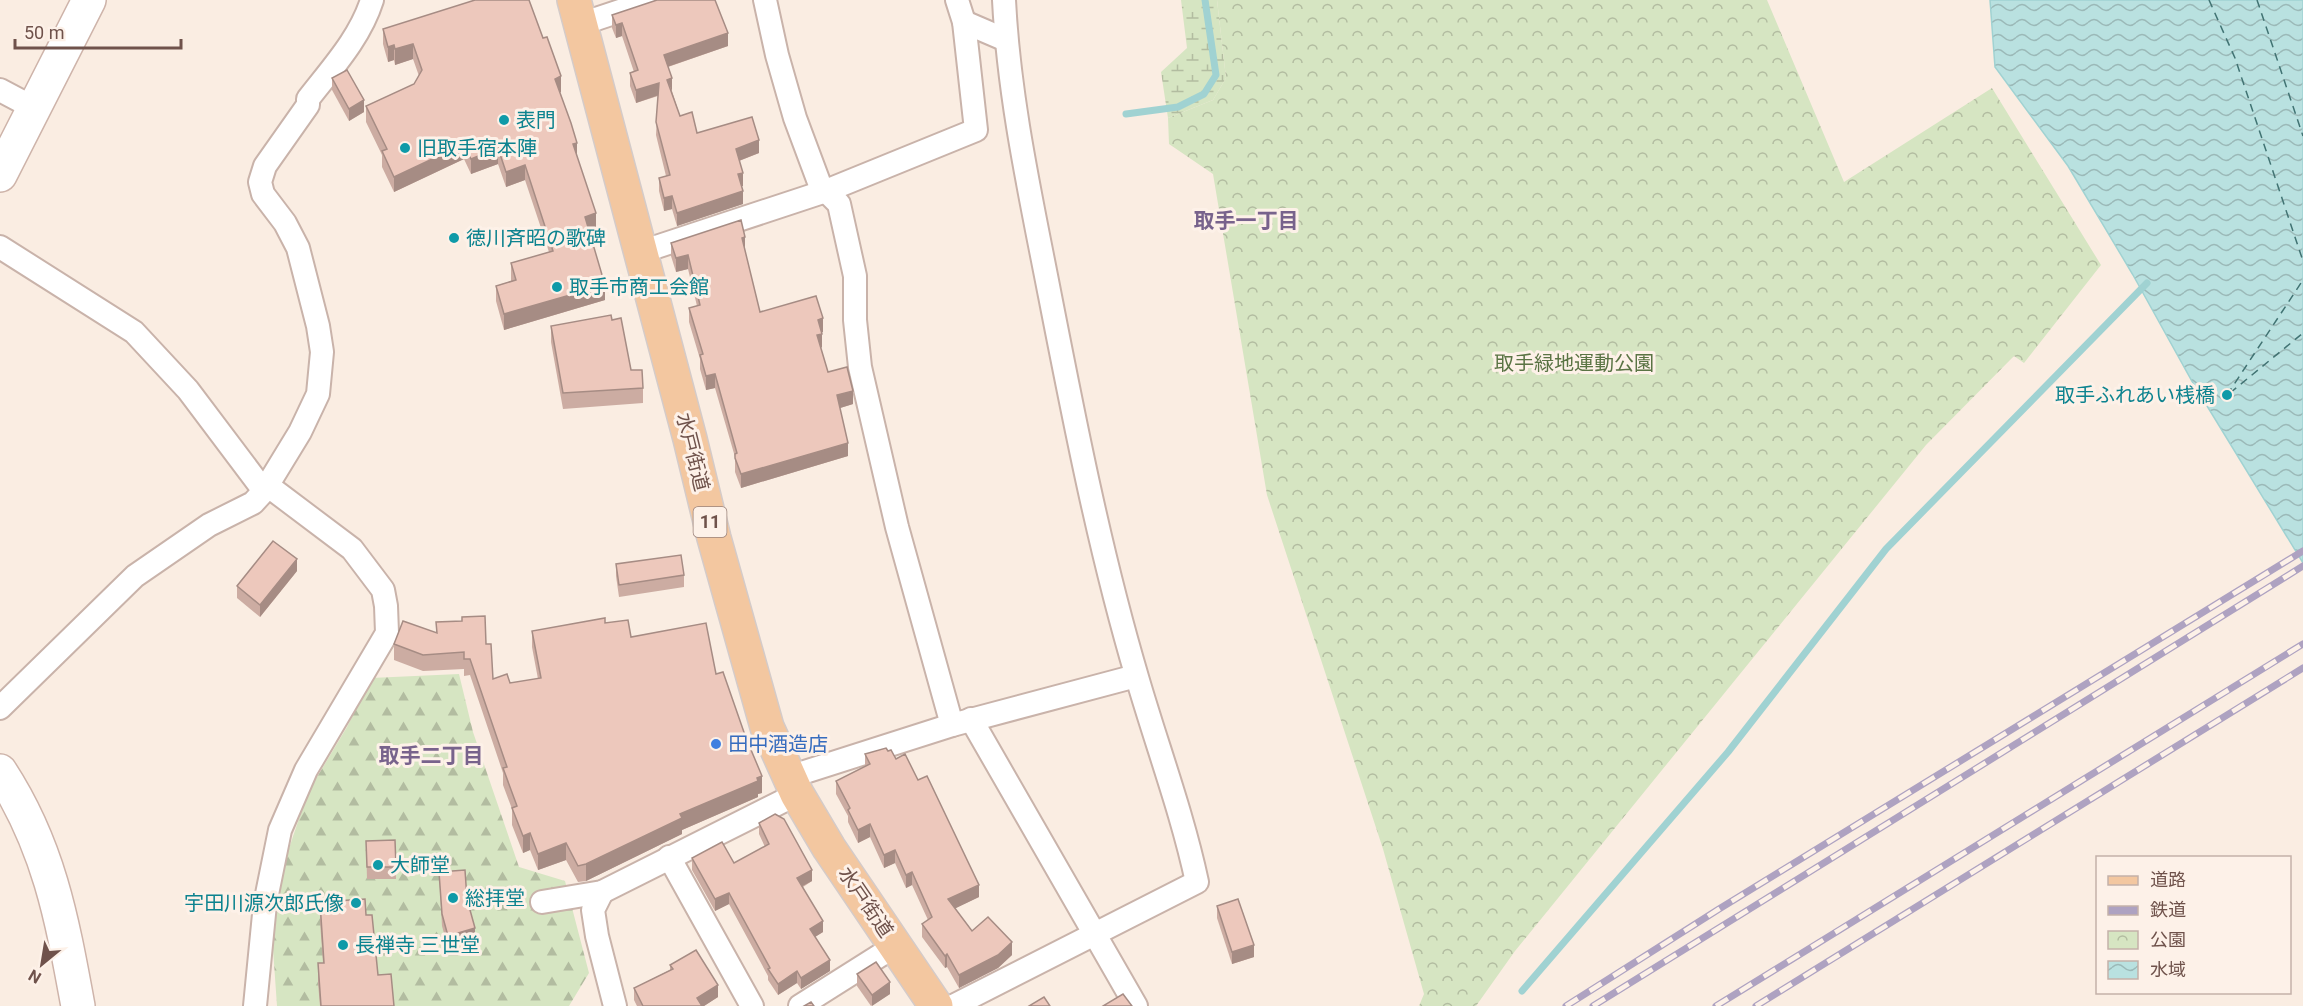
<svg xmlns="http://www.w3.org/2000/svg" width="2303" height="1006" font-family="Roboto,'Noto Sans JP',sans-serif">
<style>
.forest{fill:url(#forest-firs)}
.wetland{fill:url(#wetland-marsh)}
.park{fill:url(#park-crowns)}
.water{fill:url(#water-waves);stroke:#a0d2d2;stroke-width:1.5}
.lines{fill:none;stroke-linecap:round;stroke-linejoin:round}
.stream{stroke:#a0d2d2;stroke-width:7}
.ferry{stroke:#417373;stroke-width:1.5;stroke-dasharray:8 6;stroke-linecap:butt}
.street-casing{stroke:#c9b3aa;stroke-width:26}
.secondary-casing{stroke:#ceb4aa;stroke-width:36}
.primary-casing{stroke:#d4cbc9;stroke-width:36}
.street{stroke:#fff;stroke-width:22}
.secondary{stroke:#fff;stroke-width:33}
.primary{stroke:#f3c7a0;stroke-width:33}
.rail-casing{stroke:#aea2c1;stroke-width:7}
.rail{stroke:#fdf1e8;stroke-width:4.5;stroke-dasharray:14;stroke-linecap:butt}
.wall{fill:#ccaca2}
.shaded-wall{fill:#a68c84}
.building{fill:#edc8bc;stroke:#a68c84;stroke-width:1.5}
.culture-dot{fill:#0f9aa8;stroke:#fdf1e8;stroke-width:2}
.shop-dot{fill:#3f7fe0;stroke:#fdf1e8;stroke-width:2}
.labels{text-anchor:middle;stroke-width:6;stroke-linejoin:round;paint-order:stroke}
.shield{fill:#fdf1e8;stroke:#9a827a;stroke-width:1.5}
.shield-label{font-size:18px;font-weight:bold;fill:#6f524b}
.culture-label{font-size:20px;fill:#0d838f;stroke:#fdf1e8;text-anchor:start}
.park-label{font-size:20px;fill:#5a7444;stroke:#fdf1e8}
.street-label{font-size:20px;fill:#6f524b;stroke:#fdf1e8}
.shop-label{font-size:20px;fill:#366cbe;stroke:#fdf1e8;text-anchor:start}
.neighbourhood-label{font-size:21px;font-weight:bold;fill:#78638c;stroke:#fdf1e8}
</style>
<defs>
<pattern id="forest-firs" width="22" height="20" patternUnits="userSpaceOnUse" patternTransform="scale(1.5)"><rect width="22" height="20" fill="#d6e5c2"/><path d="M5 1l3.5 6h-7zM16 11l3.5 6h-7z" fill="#b2bca0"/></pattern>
<pattern id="wetland-marsh" width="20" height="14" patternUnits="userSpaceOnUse" patternTransform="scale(1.5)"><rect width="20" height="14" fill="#d6e5c2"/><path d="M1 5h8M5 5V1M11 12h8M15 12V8" fill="none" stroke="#b2bca0"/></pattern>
<pattern id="park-crowns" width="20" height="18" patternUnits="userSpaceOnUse" patternTransform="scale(1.5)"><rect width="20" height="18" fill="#d6e5c2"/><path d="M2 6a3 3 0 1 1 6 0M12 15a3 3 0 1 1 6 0" fill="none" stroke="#b2bca0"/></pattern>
<pattern id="water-waves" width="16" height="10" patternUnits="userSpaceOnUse" patternTransform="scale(1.5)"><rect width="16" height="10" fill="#b9e1e0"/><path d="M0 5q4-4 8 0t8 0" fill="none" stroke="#9bb9b8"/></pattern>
</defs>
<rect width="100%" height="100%" fill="#faede2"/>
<!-- forest -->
<path class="forest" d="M459,674L473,732L519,867L565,881L589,973L569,1006H277L273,949L280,875L308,792L347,727L371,678Z"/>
<!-- wetland -->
<path class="wetland" d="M1181,0H1217L1226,78L1213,100L1168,118L1161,72L1187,48Z"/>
<!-- park -->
<path class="park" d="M1217,0H1767L1844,182L1992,88L2101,265L2024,363L2014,356L1926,445L1515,951L1476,1006H1419L1424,994L1383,849L1267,495L1213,174L1169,144L1168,118L1213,100L1226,78Z"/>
<!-- water -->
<path class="water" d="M1990,0H2303V563L2193,383L2133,275L2068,166L1995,67Z"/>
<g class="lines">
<!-- stream -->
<g class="stream">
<path d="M1126,114L1178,107L1204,94L1216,75L1205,0"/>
<path d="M1522,991L1728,752L1886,549L2147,283"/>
</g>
<!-- ferry -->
<g class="ferry">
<path d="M2209,0L2235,58L2303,261"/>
<path d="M2257,0L2303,136"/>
<path d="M2230,393L2303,333"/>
<path d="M2227,395L2303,280"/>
</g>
<defs>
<g id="street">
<path d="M765,0L777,55L795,118L820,185L839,204L855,276V320L860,367L897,527L952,725"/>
<path d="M964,22L1006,40"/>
<path d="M581,24L653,0"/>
<path d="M0,90L34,108"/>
<path d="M0,247L134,332L188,390L264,491"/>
<path d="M641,252L826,191L976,130L964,22L957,0"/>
<path d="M0,708L135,576L209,525L253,503L264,491L300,432L318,394L322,352L318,326L298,248L285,223L263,194L260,182L265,166L308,105V99C332,68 360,38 372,0"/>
<path d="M971,719L1136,1006"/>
<path d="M789,777L952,725L1136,676"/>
<path d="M669,857L752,1006"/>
<path d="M602,892L593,910L597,936L615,1006"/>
<path d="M542,902L602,892L797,794"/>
<path d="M255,1006L265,904L280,830L306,770L387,633L386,606L383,590L352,549L267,485"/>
<path d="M800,1006L895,946"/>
<path d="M953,1006L1197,882C1182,812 1157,746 1137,677C1100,552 1075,424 1050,296C1031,198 1009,100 1004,0"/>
</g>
<g id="secondary">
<path d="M0,175L89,0"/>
<path d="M0,771C49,846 62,919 78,1006"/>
</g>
<path id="primary" d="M574,0L690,439L714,538L767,727L797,794L829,848L936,1006"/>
</defs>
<!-- street casing -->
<use href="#street" class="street-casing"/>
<!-- secondary casing -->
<use href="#secondary" class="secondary-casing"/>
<!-- primary casing -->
<use href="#primary" class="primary-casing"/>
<!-- street -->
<use href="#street" class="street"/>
<!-- secondary -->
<use href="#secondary" class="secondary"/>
<!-- primary -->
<use href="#primary" class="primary"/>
<defs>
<g id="rail">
<path d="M1566,1006L1719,909L2303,551"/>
<path d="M1593,1006L2303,566"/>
<path d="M1716,1006L2303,644"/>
<path d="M1756,1006L2303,668"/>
</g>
</defs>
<!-- rail casing -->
<use href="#rail" class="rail-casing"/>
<!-- rail -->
<use href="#rail" class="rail"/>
</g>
<!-- wall -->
<g class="wall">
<path d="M612,15L728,46L668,67L672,91L680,116L697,133L759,153L739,161L743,186H742L743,204L677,226L672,209L664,211L659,191V178L666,176L656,135L658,96L636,103L630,86V73L634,72L622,36L616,38L612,28Z"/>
<path d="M383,29L561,92H560L596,228L589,231L605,300L504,330L496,301V286L511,281V263L549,252L525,180L506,187L498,164L471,174L464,159L394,192L382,167V155L366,122V106L414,84L419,76L413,59L395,65L394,60L388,62L383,44Z"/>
<path d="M332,78L364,112L349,121L332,90Z"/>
<path d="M671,243L745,250L760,312L823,332H822V347L821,348L828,372L853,404L840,408L848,456L741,488L735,472V457L715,388L706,390L700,369V359L689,322V308L697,306L688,269L676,272L671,256Z"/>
<path d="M612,320L631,370L643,388V403L563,409L551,342V326Z"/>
<path d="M616,564L684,575V587L619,597L616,576Z"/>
<path d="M297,571L260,617L237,598V586Z"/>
<path d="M436,622L486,644L493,679L510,683L538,679L532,647V631L605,623L631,637L716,674L762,793L758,794V797L682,830V834L586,881L578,882L566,860L538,870L530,850L523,853L512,825V809L503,785V773L470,675L464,676V669L423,671L394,660V644L436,633Z"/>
<path d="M865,754L979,897L955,908L972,931L1012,955L998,968L959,988L947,967L945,968L922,937V924L928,920L912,885L906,888L895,863L884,868L870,837L858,843L848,822V816L836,794V781L865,766Z"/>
<path d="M759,823L812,881L803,887L823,932L815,937L830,971L801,989L797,983L778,995L768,980V976L729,904L715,911L692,870V858L734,863L765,847L759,834Z"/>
<path d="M395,840L396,879H367L366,841Z"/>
<path d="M439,872L475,940L448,948L442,926Z"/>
<path d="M320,902L366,915L378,975L394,1006H320L318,983V963H323L320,922Z"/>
<path d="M1217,906L1254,957L1232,964L1217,918Z"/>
<path d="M670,965L718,997L704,1006H637L634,1000V988L670,970Z"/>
<path d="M857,974L890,994L871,1006L857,986Z"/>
</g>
<!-- shaded-wall -->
<g class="shaded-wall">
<path d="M622,23V36L616,38V25Z"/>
<path d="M728,33V46L664,68V55Z"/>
<path d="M413,44V59L395,65V49Z"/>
<path d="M394,45V60L388,62V47Z"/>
<path d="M561,76V92L555,94V79Z"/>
<path d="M672,78V91L667,80Z"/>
<path d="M659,83V95L636,103V90Z"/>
<path d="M364,100V112L349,121V109Z"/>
<path d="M759,140V153L736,162V149Z"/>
<path d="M577,143V158L573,144Z"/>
<path d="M464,144V159L394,192V177Z"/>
<path d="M498,148V164L471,174V159Z"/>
<path d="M525,165V180L506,187V172Z"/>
<path d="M743,173V186L738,187V174Z"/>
<path d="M743,191V204L677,226V213Z"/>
<path d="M672,196V209L664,211V198Z"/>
<path d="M596,213V228L585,232V217Z"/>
<path d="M745,237V250L742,238Z"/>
<path d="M688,255V269L676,272V258Z"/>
<path d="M605,285V300L504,330V314Z"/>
<path d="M823,318V332L818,334V320Z"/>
<path d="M822,334V347L817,349V335Z"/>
<path d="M715,374V388L706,390V376Z"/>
<path d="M853,391V404L837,409V395Z"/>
<path d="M848,443V456L741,488V474Z"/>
<path d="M297,559V571L260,617V605Z"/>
<path d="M762,776V793L758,794V797L682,830V834L586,881V864L680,814Z"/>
<path d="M870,824V837L858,843V830Z"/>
<path d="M530,833V850L523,853V836Z"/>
<path d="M566,843V860L538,870V854Z"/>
<path d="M895,850V863L884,868V855Z"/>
<path d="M812,870V881L797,889V878Z"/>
<path d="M912,872V885L906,888V875Z"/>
<path d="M979,885V897L948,912V899Z"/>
<path d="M729,893V904L715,911V899Z"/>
<path d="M823,921V932L810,940V929Z"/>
<path d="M475,928V940L448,948V936Z"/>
<path d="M1012,942V955L998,968L959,988V975Z"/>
<path d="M1254,945V957L1232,964V952Z"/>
<path d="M947,954V967L945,968V956Z"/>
<path d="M830,960V971L801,989V978Z"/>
<path d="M797,971V983L778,995V984Z"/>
<path d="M890,982V994L872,1006V995Z"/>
<path d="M718,985V997L704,1006H697V998Z"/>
</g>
<!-- building -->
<g class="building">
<path d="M475,0H529L543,38L547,37L561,76L555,79L571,123L577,143L573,144L596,213L585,217L605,285L504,314L496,286L516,280L511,263L553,251L525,165L506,172L498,148L471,159L464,144L394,177L382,151L387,149L366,106L414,84L422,70L413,44L395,49L394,45L388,47L383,29Z"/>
<path d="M657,0H715L728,33L664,55L672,78L667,80L680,116L692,112L697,133L752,117L759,140L736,149L743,173L738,174L743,191L677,213L672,196L664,198L659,178L670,175L656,122L659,83L636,90L630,73L638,70L622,23L616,25L612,15Z"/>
<path d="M347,70L364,100L349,109L332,78Z"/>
<path d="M741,220L745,237L742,238L760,312L816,296L823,318L818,320L822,334L817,335L828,372L847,367L853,391L837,395L848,443L741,474L735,458V454L737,453L715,374L706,376L700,355L703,354L689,308L700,305L688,255L676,258L671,243Z"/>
<path d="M611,315L612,320L621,318L631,370H642L643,388L563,393L551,326Z"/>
<path d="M273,541L297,559L260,605L237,586Z"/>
<path d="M681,555L684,575L619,585L616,564Z"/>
<path d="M485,616L486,644H491L493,679L507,674L510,683L541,678L532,631L605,618V623L628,620L631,637L706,623L716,674L723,672L746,738L762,776L757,778L758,781L680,814L682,818L586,864L578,866L566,843L538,854L530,833L523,836L512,808L517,806L503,768L507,767L470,659H464V652L423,655L394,644L403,621L437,633L436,622L462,621V617Z"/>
<path d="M886,748L888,751L891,750L896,759L905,754L918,780L927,776L979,885L948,899L972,931L988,917L1012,942L998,955L959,975L947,954L945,956L922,924L932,917L912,872L906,875L895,850L884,855L870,824L858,830L848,810L850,808L836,781L870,764L865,754Z"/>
<path d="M775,814L784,819L812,870L797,878L823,921L810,929L830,960L801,978L797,971L778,984L768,969L770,968L729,893L715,899L692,858L722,842L734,863L769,844L759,823Z"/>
<path d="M395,840L396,867H367L366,841Z"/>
<path d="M465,870L467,899L475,928L448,936L442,914L439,872Z"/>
<path d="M365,899L366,915H372L378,975L391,974L394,1006H321L318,963H324L320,902Z"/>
<path d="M1238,899L1254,945L1232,952L1217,906Z"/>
<path d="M696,950L718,985L697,998L702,1006H643L634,988L673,969L670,965Z"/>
<path d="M876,962L890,982L872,995L857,974Z"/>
<path d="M1123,994L1132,1006H1103Z"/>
<path d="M1044,997L1050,1006H1029Z"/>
<path d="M811,1002L814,1006H804Z"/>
</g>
<!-- markers -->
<g class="culture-dot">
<circle cx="504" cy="120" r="6"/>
<circle cx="405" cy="148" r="6"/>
<circle cx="454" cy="238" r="6"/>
<circle cx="557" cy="287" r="6"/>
<circle cx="2227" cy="395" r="6"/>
<circle cx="378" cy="865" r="6"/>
<circle cx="453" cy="898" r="6"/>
<circle cx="356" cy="903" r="6"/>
<circle cx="343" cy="945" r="6"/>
</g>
<circle class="shop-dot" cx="716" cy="744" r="6"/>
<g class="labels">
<!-- shield labels -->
<rect class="shield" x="693.5" y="507" width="33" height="30" rx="4.5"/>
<g class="shield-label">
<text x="710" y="528">11</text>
</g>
<!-- culture labels -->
<g class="culture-label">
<text x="516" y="127">表門</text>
<text x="417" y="155">旧取手宿本陣</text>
<text x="466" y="245">徳川斉昭の歌碑</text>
<text x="569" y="294">取手市商工会館</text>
<text x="2215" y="402" text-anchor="end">取手ふれあい桟橋</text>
<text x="390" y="872">大師堂</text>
<text x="465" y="905">総拝堂</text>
<text x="344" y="910" text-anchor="end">宇田川源次郎氏像</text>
<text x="355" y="952">長禅寺 三世堂</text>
</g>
<!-- park labels -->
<g class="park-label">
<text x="1574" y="370">取手緑地運動公園</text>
</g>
<!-- street labels -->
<g class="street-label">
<text transform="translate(693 452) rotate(76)" y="7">水戸街道</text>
<text transform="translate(866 902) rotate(56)" y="7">水戸街道</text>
</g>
<!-- shop labels -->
<g class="shop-label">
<text x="728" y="751">田中酒造店</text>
</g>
<!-- neighbourhood labels -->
<g class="neighbourhood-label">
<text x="1246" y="228">取手一丁目</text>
<text x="431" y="763">取手二丁目</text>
</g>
</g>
<!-- legend -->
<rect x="2096" y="856" width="195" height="138" fill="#fdf1e8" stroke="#c4b1a9" stroke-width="1.5"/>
<rect x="2108" y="876" width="30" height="9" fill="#f3c7a0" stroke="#c4b1a9" stroke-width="1.5"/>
<text x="2150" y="886" font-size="18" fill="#6f524b">道路</text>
<rect x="2108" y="906" width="30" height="9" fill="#aea2c1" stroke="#c4b1a9" stroke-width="1.5"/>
<text x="2150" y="916" font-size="18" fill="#6f524b">鉄道</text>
<rect x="2108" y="931" width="30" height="18" fill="url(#park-crowns)" stroke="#c4b1a9" stroke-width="1.5"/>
<text x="2150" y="946" font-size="18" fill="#6f524b">公園</text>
<rect x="2108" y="961" width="30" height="18" fill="url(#water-waves)" stroke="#c4b1a9" stroke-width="1.5"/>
<text x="2150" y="976" font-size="18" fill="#6f524b">水域</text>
<!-- north arrow -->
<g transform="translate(42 964) rotate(210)" stroke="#fdf1e8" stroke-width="4.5" paint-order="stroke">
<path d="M0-4.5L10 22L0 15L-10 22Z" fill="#6f524b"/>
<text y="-9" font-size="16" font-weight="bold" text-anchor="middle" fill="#6f524b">N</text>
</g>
<!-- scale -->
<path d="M15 39v9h166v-9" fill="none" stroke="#6f524b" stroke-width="3"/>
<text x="24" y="39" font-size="18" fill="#6f524b" stroke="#fdf1e8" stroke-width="4.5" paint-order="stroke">50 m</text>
</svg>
